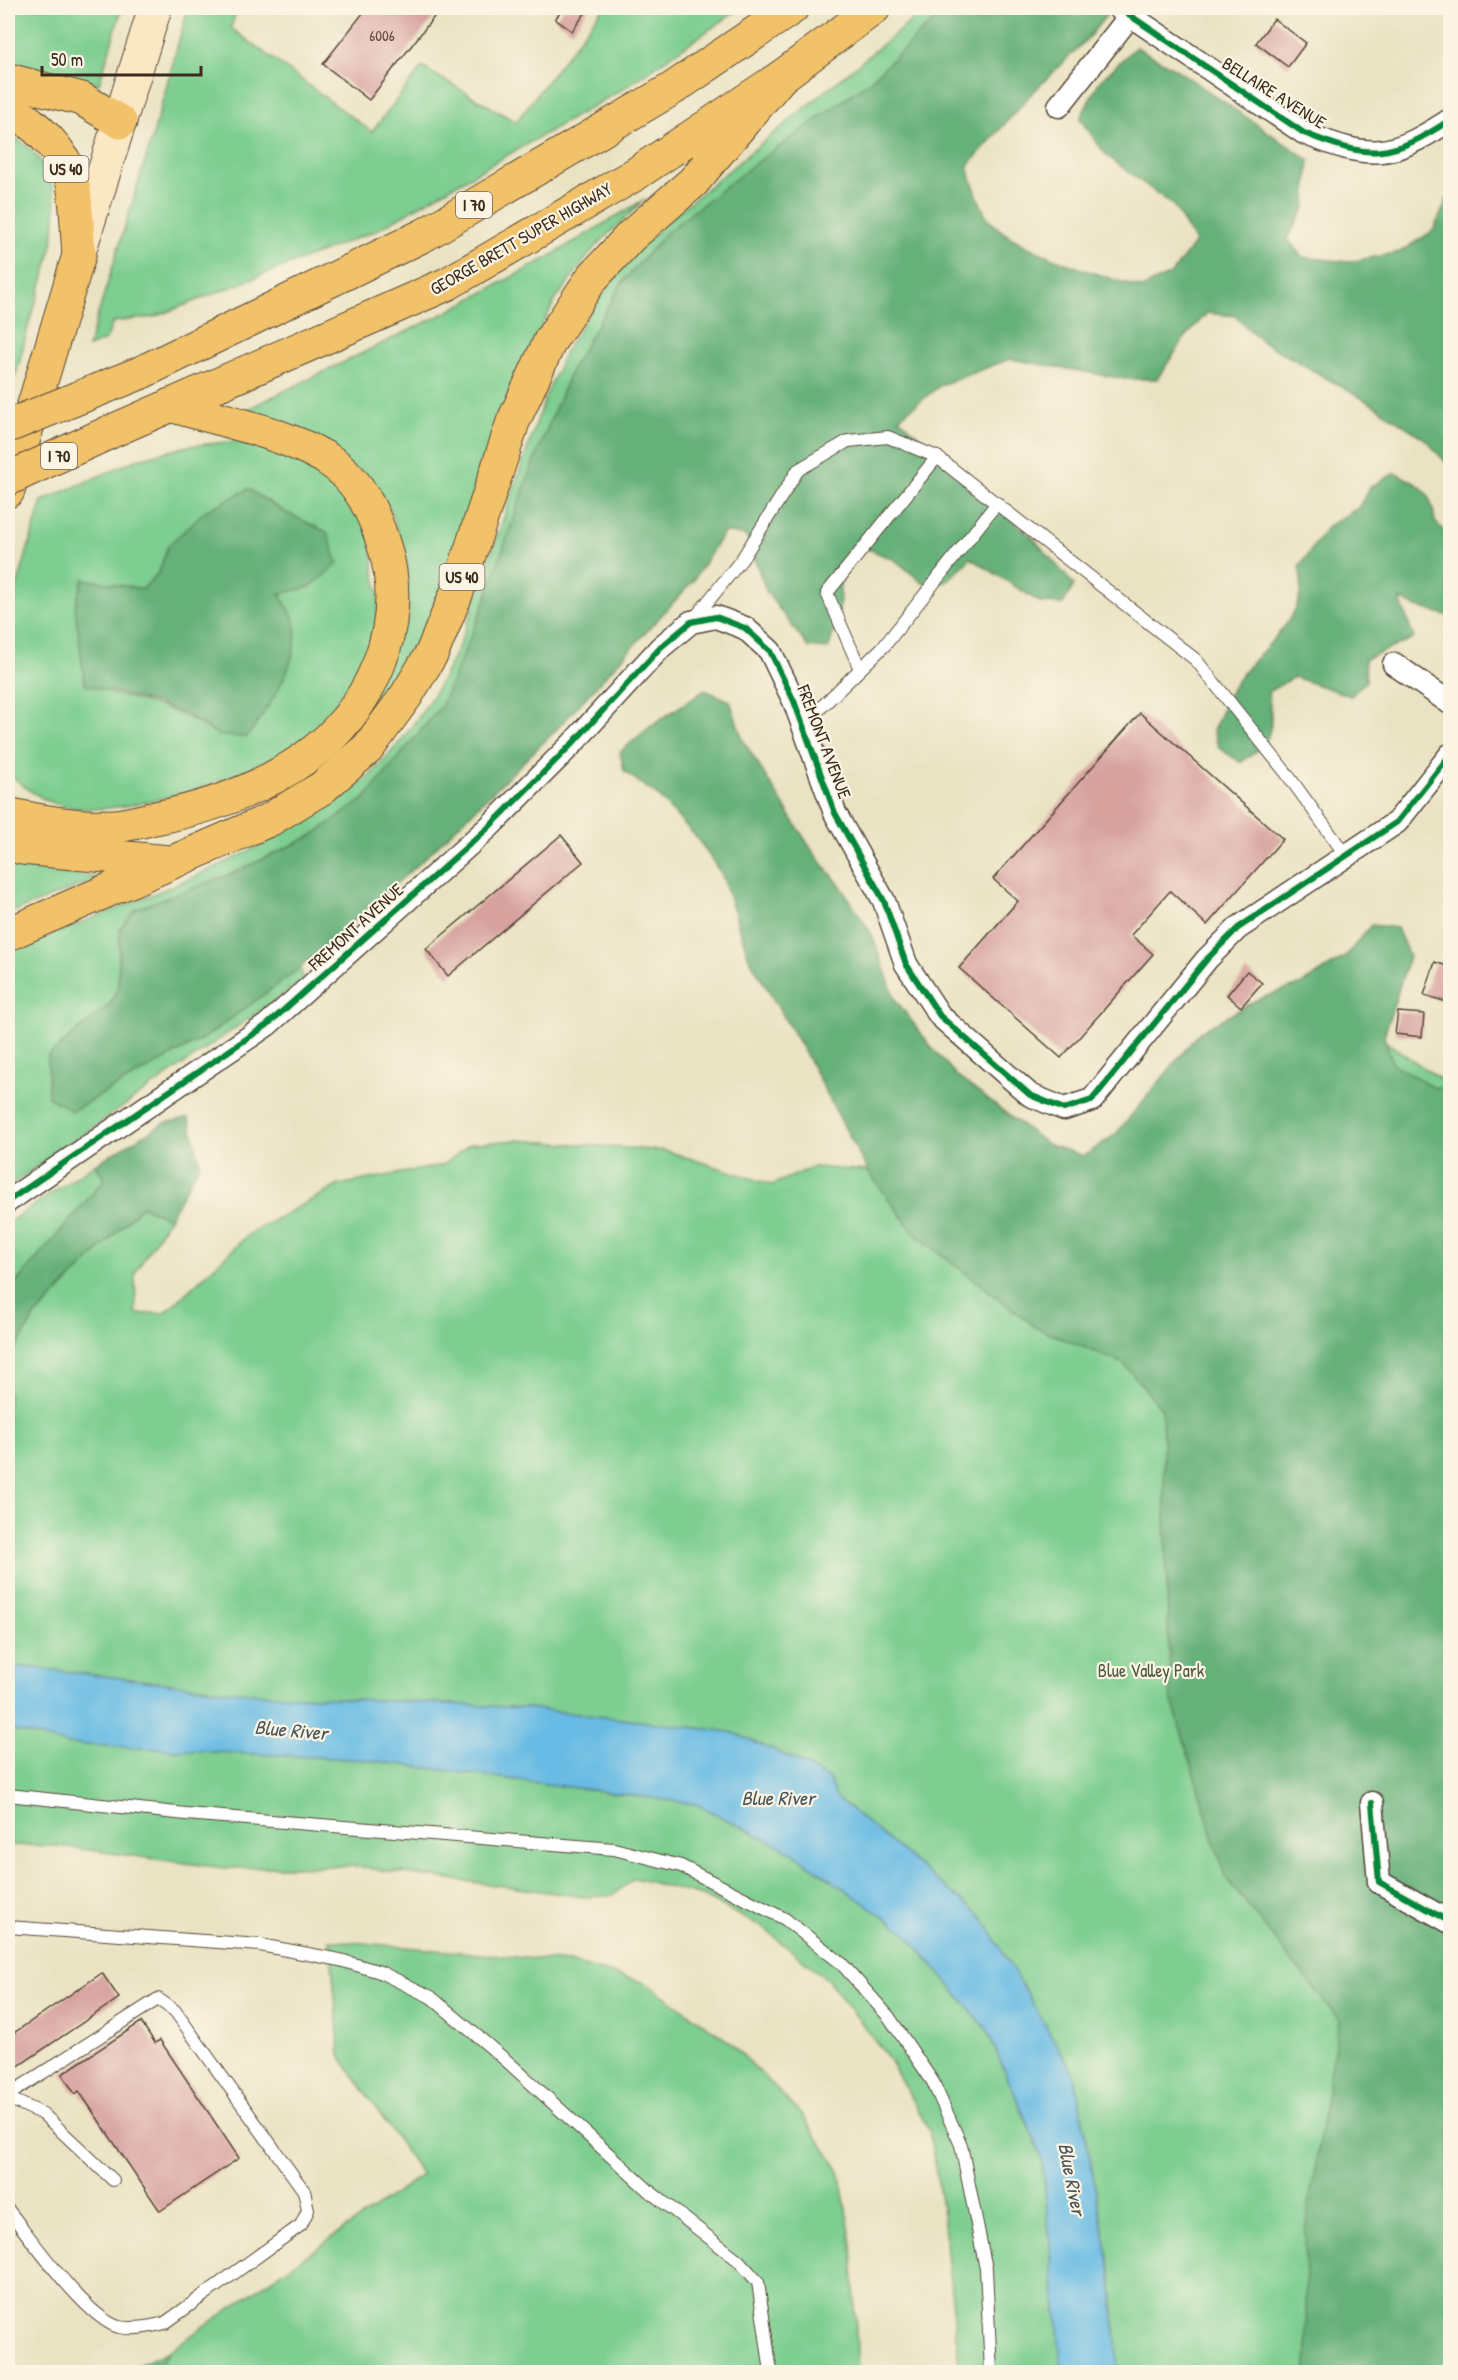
<svg xmlns="http://www.w3.org/2000/svg" width="1458" height="2380" font-family="'Patrick Hand',sans-serif">
<style>
.green{fill:#7dce90;stroke:#5c7c57;stroke-width:1.5;fill-rule:evenodd}
.forest{fill:#66b17a;stroke:#506e4c;stroke-width:1.5}
.water{fill:#68bbe4;stroke:#527281;stroke-width:1.5}
.building{fill:#d7a19e}
.lines{fill:none;stroke-linecap:round;stroke-linejoin:round}
.lane-casing{stroke:#554637;stroke-width:14}
.street-casing{stroke:#554637;stroke-width:25}
.secondary-casing{stroke:#554637;stroke-width:35}
.primary-casing{stroke:#554637;stroke-width:35}
.highway-casing{stroke:#554637;stroke-width:35}
.lane{stroke:#fff;stroke-width:12}
.street{stroke:#fff;stroke-width:22}
.secondary{stroke:#fae7c3;stroke-width:33}
.primary{stroke:#f2c26a;stroke-width:33}
.highway{stroke:#f2c26a;stroke-width:33}
.highway-bridge-casing{stroke:#554637;stroke-width:35;stroke-linecap:butt}
.highway-bridge{stroke:#f2c26a;stroke-width:33}
.cycleway-casing{stroke:#fcf5e5;stroke-width:10}
.cycleway{stroke:#00873e;stroke-width:6}
.labels{text-anchor:middle;stroke-width:4.5;stroke-linejoin:round;paint-order:stroke}
.number-label{font-size:15px;fill:#62483e}
.shield{fill:#fcf5e5;stroke:#75675a;stroke-width:1.5}
.shield-label{font-size:16px;font-weight:bold;fill:#3b2a1e}
.street-label{font-size:18px;fill:#3b2a1e;stroke:#fcf5e5}
.park-label{font-size:18px;fill:#4f5b40;stroke:#fcf5e5}
.water-label{font-size:20px;font-style:italic;fill:#485659;stroke:#fcf5e5}
</style>
<rect width="100%" height="100%" fill="#fcf5e5"/>
<filter id="ink" filterUnits="userSpaceOnUse"><feTurbulence type="fractalNoise" baseFrequency=".0167" numOctaves="2"/><feDisplacementMap in="SourceGraphic" scale="12" xChannelSelector="R" yChannelSelector="G"/><feConvolveMatrix kernelMatrix="1 2 1 2 8 2 1 2 1" color-interpolation-filters="sRGB"/></filter>
<filter id="wash" filterUnits="userSpaceOnUse"><feTurbulence type="fractalNoise" baseFrequency=".008" numOctaves="4" result="noise"/><feDisplacementMap in="SourceGraphic" scale="24" xChannelSelector="R" yChannelSelector="G"/><feGaussianBlur stdDeviation="1.35" result="paint"/><feColorMatrix in="noise" values="0 0 0 0 0 0 0 0 0 0 0 0 0 0 0 0 0 1.4 0 .05"/><feComposite in="paint" operator="in"/></filter>
<g filter="url(#wash)">
<rect width="100%" height="100%" fill="#eae3c3"/>
<!-- green -->
<g class="green">
<path d="M19,8H122L99,84L8,61V12Z"/>
<path d="M188,8H237L231,28L372,132L422,67L516,122L603,8H741L621,90L375,231L154,317L113,322L106,340L88,347L153,135Z"/>
<path d="M927,8H947L870,81L752,166L666,233L622,283L572,368L530,471L483,607L442,706L364,799L311,836L120,929L118,987L110,1004L48,1056L72,1111L207,1036L300,968L304,980L8,1187V952C113,908 235,869 329,804C342,795 358,787 369,776C408,737 439,692 461,641L546,395L566,350L598,298L631,257L673,216Z"/>
<path d="M8,134C87,175 48,262 28,327C24,343 17,380 8,391Z"/>
<path d="M645,199L594,248L556,299L522,364L437,607L408,673L377,717L334,760L330,753L406,612L407,565L391,511L367,476L237,414L447,312L549,257Z"/>
<path d="M236,441C288,451 343,473 367,526C373,538 372,557 374,570C376,581 380,595 379,606C374,643 357,681 335,710C289,767 146,815 74,808C48,805 25,789 8,772V617L42,501L138,459L188,446ZM248,489L283,511L310,587L279,594L295,621L220,736C179,711 159,704 112,694L83,579L143,589L159,572L168,546Z"/>
<path d="M8,862L44,870L100,878L8,914Z"/>
<path d="M1302,984L1450,1086V2372H1118L1111,2273L1075,2076L866,1824L835,1796L829,1779L796,1760L731,1732L526,1708L259,1694L8,1665V1361L35,1316L142,1206L169,1218L135,1273L136,1314L165,1313L250,1233L339,1185L443,1165L470,1144L517,1140L667,1151L772,1185L813,1167L868,1171L915,1234L1037,1328Z"/>
<path d="M95,1164L105,1179L8,1292V1223Z"/>
<path d="M8,1729L68,1744L368,1760L696,1804L793,1853L905,1932L986,2028L1042,2157L1062,2372H960L942,2207L929,2130L887,2056L829,1981L762,1927L702,1896L635,1878L611,1896L585,1897L350,1866L223,1868L59,1846L8,1845Z"/>
<path d="M330,1940L569,1962L646,1983L731,2043L803,2116L839,2171L852,2243L858,2372H156L169,2351L422,2175L340,2056Z"/>
</g>
<!-- forest -->
<g class="forest">
<path d="M947,8H1112L1088,38L1031,94L967,167C974,182 978,205 988,218C1012,250 1103,276 1142,288L1172,273L1195,242L1174,206L1106,155L1080,119L1099,82L1136,47L1177,70L1309,160L1305,208L1287,238L1302,257L1349,262L1400,252L1433,231L1450,193V467L1425,439L1372,404L1261,341L1235,316L1207,313L1184,339L1157,379H1125L1010,359L941,385L899,418L1033,538L1074,585L1063,604L1041,603L971,558L946,582L924,584L895,560L863,547L841,564L839,617L828,649L808,647L767,593L746,536L724,532L693,581L555,731L422,861L300,968L207,1036L72,1111L48,1097V1056L110,1004L118,987L120,929L136,909L231,874L311,836L364,799L442,705L483,607L530,471L572,368L622,283L666,233L752,166L870,81Z"/>
<path d="M1395,473C1422,485 1432,491 1435,522L1450,535V616L1417,607L1400,599L1414,638L1365,659L1366,681L1351,696L1294,677L1268,692C1274,728 1274,744 1240,762L1219,748L1213,731C1220,716 1226,699 1235,684C1259,646 1313,619 1299,567L1328,526L1358,508L1371,486Z"/>
<path d="M248,489L283,511L327,532L338,564L310,587L279,594C284,602 293,613 295,623C301,663 269,706 247,737L220,736L186,715L157,703L85,685L75,607L83,579L143,589L159,572L168,546L205,511Z"/>
<path d="M705,690L730,701L743,740L813,852L840,885L872,935L895,999L932,1048L958,1077L1047,1144L1084,1156L1116,1134L1200,1032L1258,999L1302,984L1345,957L1371,925L1397,928L1409,956L1384,1036L1393,1064L1435,1088L1450,1087V2372H1307L1305,2230L1339,2020L1225,1877L1170,1694L1162,1409L1124,1364L1037,1328L915,1234L868,1171L805,1053L749,958L722,875L698,839L657,795L624,771L620,752L652,725Z"/>
<path d="M189,1118L200,1164L169,1218L142,1206L35,1316L8,1361V1292L105,1179L95,1164L164,1123Z"/>
<path d="M169,2351L156,2372H124Z"/>
</g>
<!-- water -->
<path class="water" d="M8,1665L259,1694L526,1708L731,1732L796,1760L829,1779L835,1796L983,1918L1075,2076L1111,2273L1118,2372H1062L1042,2157L986,2028L905,1932L793,1853L696,1804L368,1760L68,1744L8,1729Z"/>
<g id="blocks">
<!-- building -->
<g class="building">
<path d="M367,8H441L369,100L323,64Z"/>
<path d="M564,8H589L572,31L555,19Z"/>
<path d="M1274,19L1306,43L1288,67L1256,43Z"/>
<path d="M1140,713L1283,839L1207,925L1170,891L1131,935L1153,954L1061,1058L959,968L1018,901L993,879Z"/>
<path d="M561,835L583,862L448,976L426,949Z"/>
<path d="M1435,962L1450,967V1003L1424,995Z"/>
<path d="M1247,971L1262,983L1241,1007L1227,995Z"/>
<path d="M1398,1012L1424,1014L1422,1037L1395,1034Z"/>
<path d="M102,1973L119,1998L8,2073V2037Z"/>
<path d="M141,2022L155,2043L160,2040L239,2158L160,2211L79,2091L75,2094L62,2074Z"/>
</g>
</g>
</g>
<g filter="url(#ink)">
<use href="#blocks" fill-opacity="0" stroke="#554637" stroke-width="1.5"/>
<g class="lines">
<defs>
<g id="lane">
<path d="M694,619L742,559L798,470L848,441L888,437L937,457L1196,660L1287,774L1347,857"/>
<path d="M860,669L827,593L937,457"/>
<path d="M803,725L885,645L997,503"/>
<path d="M8,1795L186,1814L614,1849L681,1866L785,1919L841,1963L889,2017L933,2082L961,2145L986,2269L991,2372"/>
<path d="M8,1927L260,1945L340,1960L380,1972L431,1997L508,2062L649,2191L738,2260L758,2282L771,2372"/>
<path d="M8,2095L158,1999L175,2011L304,2191L308,2210L301,2225L165,2323C149,2327 134,2330 119,2327C87,2319 30,2237 8,2210"/>
<path d="M8,2098L43,2114L113,2180"/>
</g>
<g id="street">
<path d="M1119,8L1304,133C1371,160 1390,159 1450,120"/>
<path d="M1059,106L1130,16"/>
<path d="M1394,664L1450,703"/>
<path d="M8,1201L267,1025L489,827L572,744L661,647L691,622L716,617L745,628L770,651L794,701L835,813L884,901L906,964L940,1016L1030,1095L1064,1109L1092,1100L1207,959L1238,928L1397,822L1450,755"/>
<path d="M1372,1803L1379,1882L1450,1922"/>
</g>
<path id="secondary" d="M79,252L155,8"/>
<path id="primary" d="M8,491L79,255"/>
<g id="highway">
<path d="M8,80L82,99L120,122"/>
<path d="M8,106C34,124 66,150 73,184C77,207 77,232 79,255"/>
<path d="M140,373L424,235L672,89L792,8"/>
<path d="M110,432L447,284L634,175L781,77L874,8"/>
<path d="M8,814C42,822 79,828 115,826C128,825 142,821 155,818C208,808 261,789 305,758C371,712 408,626 385,549C374,512 359,478 324,457C278,431 220,420 170,405"/>
<path d="M8,844L22,848L169,862"/>
<path d="M8,934L269,820L322,788L368,748L406,696L432,653L457,592L513,422L550,341L592,278L631,236L693,182L781,77"/>
</g>
</defs>
<!-- lane casing -->
<use href="#lane" class="lane-casing"/>
<!-- street casing -->
<use href="#street" class="street-casing"/>
<!-- secondary casing -->
<use href="#secondary" class="secondary-casing"/>
<!-- primary casing -->
<use href="#primary" class="primary-casing"/>
<!-- highway casing -->
<use href="#highway" class="highway-casing"/>
<!-- lane -->
<use href="#lane" class="lane"/>
<!-- street -->
<use href="#street" class="street"/>
<!-- secondary -->
<use href="#secondary" class="secondary"/>
<!-- primary -->
<use href="#primary" class="primary"/>
<!-- highway -->
<use href="#highway" class="highway"/>
<defs>
<g id="highway-bridge">
<path d="M8,426L140,373"/>
<path d="M8,479L110,432"/>
</g>
</defs>
<!-- highway-bridge casing -->
<use href="#highway-bridge" class="highway-bridge-casing"/>
<!-- highway-bridge -->
<use href="#highway-bridge" class="highway-bridge"/>
<defs>
<g id="cycleway">
<path d="M1119,8L1304,133C1371,160 1390,159 1450,120"/>
<path d="M8,1201L267,1025L489,827L572,744L661,647L691,622L716,617L745,628L770,651L794,701L835,813L884,901L906,964L940,1016L1030,1095L1064,1109L1092,1100L1207,959L1238,928L1397,822L1450,755"/>
<path d="M1372,1803L1379,1882L1450,1922"/>
</g>
</defs>
<!-- cycleway casing -->
<use href="#cycleway" class="cycleway-casing"/>
<!-- cycleway -->
<use href="#cycleway" class="cycleway"/>
</g>
</g>
<g class="labels">
<!-- number labels -->
<g class="number-label">
<text x="382" y="41">6006</text>
</g>
<!-- shield labels -->
<g class="shield">
<rect x="43.5" y="156" width="45" height="26" rx="4.5"/>
<rect x="456" y="192" width="36" height="26" rx="4.5"/>
<rect x="41" y="443" width="36" height="26" rx="4.5"/>
<rect x="439.5" y="564" width="45" height="26" rx="4.5"/>
</g>
<g class="shield-label">
<text x="66" y="175">US 40</text>
<text x="474" y="211">I 70</text>
<text x="59" y="462">I 70</text>
<text x="462" y="583">US 40</text>
</g>
<!-- street labels -->
<g class="street-label">
<text transform="translate(1274 93) rotate(32)" y="6">BELLAIRE AVENUE</text>
<text transform="translate(521 239) rotate(-30)" y="6">GEORGE BRETT SUPER HIGHWAY</text>
<text transform="translate(824 742) rotate(69)" y="6">FREMONT AVENUE</text>
<text transform="translate(356 927) rotate(-42)" y="6">FREMONT AVENUE</text>
</g>
<!-- park labels -->
<g class="park-label">
<text x="1151" y="1677">Blue Valley Park</text>
</g>
<!-- water labels -->
<g class="water-label">
<text transform="translate(291 1730) rotate(5)" y="7">Blue River</text>
<text x="778" y="1805">Blue River</text>
<text transform="translate(1072 2179) rotate(79)" y="7">Blue River</text>
</g>
</g>
<!-- margin -->
<rect width="1458" height="2380" fill="none" stroke="#fcf5e5" stroke-width="30"/>
<!-- scale -->
<path d="M42 66v9h159v-9" fill="none" stroke="#3b2a1e" stroke-width="3"/>
<text x="51" y="66" font-size="18" fill="#3b2a1e" stroke="#fcf5e5" stroke-width="4.5" paint-order="stroke">50 m</text>
</svg>
